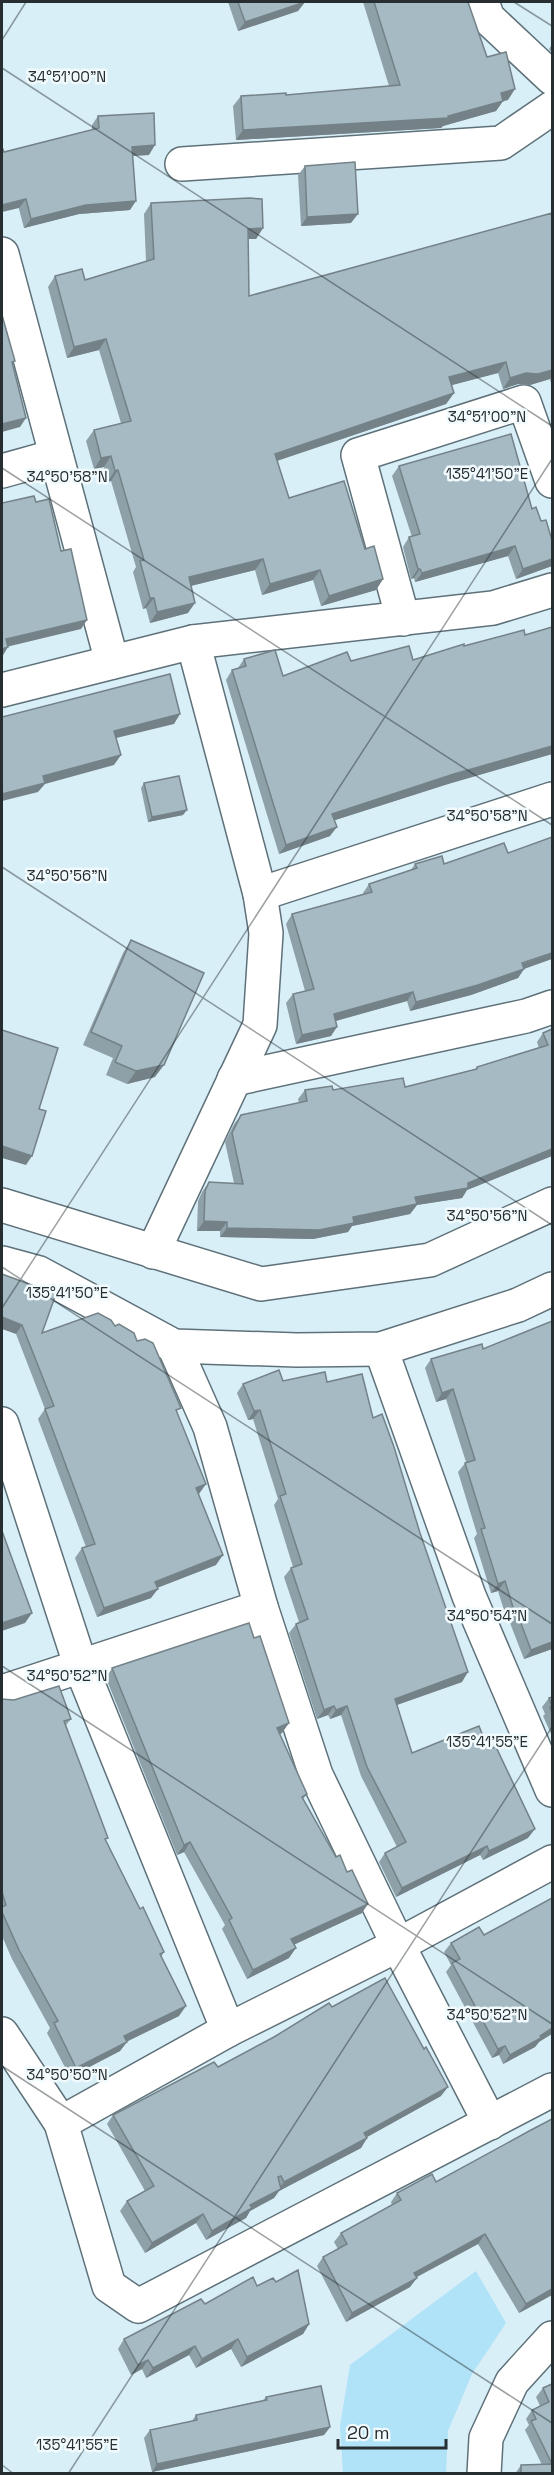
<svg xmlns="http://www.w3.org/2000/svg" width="554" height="2475" font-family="'Space Grotesk',sans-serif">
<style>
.green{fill:#b0e2f8}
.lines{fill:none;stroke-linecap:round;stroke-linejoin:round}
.minor-casing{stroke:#5e7179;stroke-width:36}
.minor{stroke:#fff;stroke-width:33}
.wall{fill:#8ea0a8}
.shaded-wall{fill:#748288}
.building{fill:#a5bac3;stroke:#748288;stroke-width:1.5}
.ticks{fill:none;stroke:#262e31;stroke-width:1.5;stroke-opacity:0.45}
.ticks-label{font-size:15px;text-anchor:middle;fill:#262e31;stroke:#f1fafd;stroke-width:5;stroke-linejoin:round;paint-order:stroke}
</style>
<rect width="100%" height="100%" fill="#d9eff8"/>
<!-- green -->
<path class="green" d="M476,2271L506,2323L472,2374L448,2431L446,2473H343L340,2426L350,2365Z"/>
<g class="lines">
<defs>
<g id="minor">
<path d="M482,2L488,18L552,78"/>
<path d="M182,164L501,143L552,108"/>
<path d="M2,254L112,662"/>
<path d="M2,471L56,456"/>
<path d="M403,619L358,455L524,402L552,481"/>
<path d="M2,690L193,642"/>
<path d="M260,894L552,799"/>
<path d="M234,1079L526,1016L552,1007"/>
<path d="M2,1205L261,1284L430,1260L552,1204"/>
<path d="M153,1252L260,1025L266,933L260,894L193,642L493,608L552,590"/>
<path d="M2,1263L39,1273L174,1346L297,1350L381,1349L518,1305L552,1289"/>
<path d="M174,1346L210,1427L261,1607L316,1775L398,1945L490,2123"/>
<path d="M381,1349L469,1596L552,1790"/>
<path d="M2,1424L81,1667L228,2030L61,2123L109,2286L138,2306L552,2090"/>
<path d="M2,1692L261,1607"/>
<path d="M228,2030L398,1945L552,1862"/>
<path d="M2,2034L61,2123"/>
<path d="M484,2474L486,2438L512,2382L552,2338"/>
</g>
</defs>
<!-- minor casing -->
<use href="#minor" class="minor-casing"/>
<!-- minor -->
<use href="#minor" class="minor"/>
</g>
<!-- wall -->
<g class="wall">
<path d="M228,2H305L298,11L238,31Z"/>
<path d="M363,2H468L487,57L508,100L503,101L496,111L443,126L441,128L236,140L233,106L241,96L286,95L389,86Z"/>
<path d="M552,44V53L549,49Z"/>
<path d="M98,116L149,155L133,156L130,210L79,214L24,228L4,152L92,130V125Z"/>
<path d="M305,166L351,223L301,226L298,175Z"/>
<path d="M151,203L263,228L256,239H248L249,296L552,213V388L550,379L530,385L518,384L503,389L498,373L451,385L454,393L446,404L277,461L289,498L365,549L383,579L376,590L321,606L313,580L262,595L255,570L191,586L188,613L150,623L146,608L143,609L133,572L136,567L111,481L107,482L104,467L94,469L86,441L94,430L121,423L99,350L67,358L48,287L55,276L85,280L146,261L144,214Z"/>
<path d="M399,466L532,509L552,566L516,579L508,556L415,582L414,578L411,579L403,547L409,537H412L392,476Z"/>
<path d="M552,627V754L448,784L335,820L330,836L279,854L226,680L232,670L238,668L244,659L283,676L351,661L413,660L464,646L525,635Z"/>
<path d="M144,783L183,815L148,822L141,788Z"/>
<path d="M415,864H444L524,969L518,978L471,995L410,1011L407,1001L336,1021L331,1036L296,1044L286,1003L293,994L305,991L286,924L292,914L363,894V893L369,884L411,870Z"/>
<path d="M131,940L155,1077L127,1084L106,1075L113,1058L83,1045L123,953Z"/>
<path d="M552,1029V1156L467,1190L462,1198L417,1205L410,1214L352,1226L348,1232L313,1239L220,1237V1231H197L198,1201L202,1192L209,1182L234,1183L225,1142L234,1124L241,1115L299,1103L298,1099L305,1090H333L405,1087L475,1069L477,1067L539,1048L537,1042L543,1033Z"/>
<path d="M2,1274L42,1333L115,1326L137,1341L178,1414L216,1565L157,1588L151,1598L97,1617L75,1558L82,1548L86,1547L38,1419L45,1409L16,1334Z"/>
<path d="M552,1321V1649L524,1659L510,1623H508L498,1591L491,1593L474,1538L477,1534L458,1472L466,1462L446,1399L436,1402L425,1368L431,1359L483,1349Z"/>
<path d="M283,1381L327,1382L373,1418L462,1682L397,1705L412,1753L488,1749L528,1838L483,1860L480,1855L396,1897L379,1862L385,1853L397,1847L361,1776L341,1715L330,1719L328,1715L317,1719L289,1633L296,1624L299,1622L284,1577L291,1568L293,1567L274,1505L278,1499L253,1419L248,1420L237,1393L243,1384Z"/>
<path d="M112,1668L282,1733L280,1734L307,1794L303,1799L362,1913L294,1944L289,1958L247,1979L222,1929L225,1925L184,1852L177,1855L106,1678Z"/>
<path d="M552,1697V1736L543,1716L545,1714L542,1707L549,1698Z"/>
<path d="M2,1699L71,1719L66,1725L106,1841L140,1909L164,1952L161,1957L179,2016L127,2041L120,2051L70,2077L47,2033L50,2028L12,1959L2,1936Z"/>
<path d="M451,1943L539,2042L535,2047L503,2064L499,2055L492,2058L446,1972L451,1965L444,1952Z"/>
<path d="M332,2007L441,2096L367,2137V2138L361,2148L279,2191L274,2198L250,2211L246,2218L206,2240L196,2223L145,2253L120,2211L127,2201L145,2191L107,2124L113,2115L218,2067Z"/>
<path d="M436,2182L552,2295L519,2313L478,2244L417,2277L410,2287L346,2322L317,2266L323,2257L338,2249L334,2242L341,2233L392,2205L391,2202L397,2193Z"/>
<path d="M276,2282L309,2324L303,2334L241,2367L231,2349L196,2368L189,2355L146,2378L142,2369L131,2375L118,2349L124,2339L205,2304L257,2286Z"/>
<path d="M552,2384V2474H515L521,2465H542L525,2430L529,2425L526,2419L532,2410L540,2406L536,2397L543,2388Z"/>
<path d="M266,2397L330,2427L324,2435L152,2472L144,2438L150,2430L192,2421L196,2415L263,2400Z"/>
</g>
<!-- shaded-wall -->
<g class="shaded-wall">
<path d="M305,2L298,11L238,31L245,22Z"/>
<path d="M515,89L508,100L503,101L496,111L443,126L441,128L236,140L243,130L448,116L501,93Z"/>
<path d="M155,145L149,155L126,156L132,147Z"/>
<path d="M26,199L19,208L2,212V205Z"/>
<path d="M136,201L130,210L79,214L24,228L31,219L86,205Z"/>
<path d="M358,214L351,223L301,226L307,217Z"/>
<path d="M263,228L256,239H241L248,229Z"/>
<path d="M106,339L99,350L67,358L74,347Z"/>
<path d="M506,362L498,373L441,388L449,377Z"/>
<path d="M552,370V375L550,379L530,385L518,384L503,389L510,378L526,373Z"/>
<path d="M454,393L446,404L267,464L275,454Z"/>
<path d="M26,418L20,427L2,432V424Z"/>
<path d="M111,456L104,467L94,469L101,458Z"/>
<path d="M118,470L111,481L107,482L115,471Z"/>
<path d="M515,546L508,556L415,582L422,573Z"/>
<path d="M263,559L255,570L182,588L189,577Z"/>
<path d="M552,559V566L516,579L523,569Z"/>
<path d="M418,569H420L414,578L411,579Z"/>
<path d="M320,570L313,580L262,595L270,584Z"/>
<path d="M383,579L376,590L321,606L329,596Z"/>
<path d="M150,598H154L146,608L143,609Z"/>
<path d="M195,603L188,613L150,623L157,612Z"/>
<path d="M87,620L81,629L2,648L6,639Z"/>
<path d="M8,647L2,657V649Z"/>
<path d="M180,714L174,724L108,740L114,731Z"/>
<path d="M552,746V754L448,784L326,823L332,814L454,774Z"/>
<path d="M121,755L114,765L45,784L38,792L2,801V794L43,776Z"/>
<path d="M187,810L183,815L148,822L152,817Z"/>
<path d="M337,827L330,836L279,854L286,845Z"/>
<path d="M552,953V959L524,969L518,978L471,995L410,1011L416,1002Z"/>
<path d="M413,992L407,1001L328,1023L334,1014Z"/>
<path d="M337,1027L331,1036L296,1044L302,1035Z"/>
<path d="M164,1065L155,1077L127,1084L136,1071Z"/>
<path d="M2,1146L32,1156L26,1165L2,1158Z"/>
<path d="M552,1149V1156L467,1190L462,1198L417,1205L410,1214L352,1226L348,1232L313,1239L220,1237L227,1228L353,1217L415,1197L468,1183Z"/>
<path d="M204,1221L227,1222L220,1231H197Z"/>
<path d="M2,1317L22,1325L16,1334L2,1329Z"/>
<path d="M453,1389L446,1399L436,1402L442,1393Z"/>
<path d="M260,1410L253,1419L248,1420L254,1411Z"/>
<path d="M206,1484L199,1494L190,1497L196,1488Z"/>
<path d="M223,1555L216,1565L149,1591L155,1582Z"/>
<path d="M505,1581L498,1591L491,1593L498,1584Z"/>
<path d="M158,1589L151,1598L97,1617L104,1608Z"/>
<path d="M32,1613L25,1623L2,1631V1623Z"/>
<path d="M517,1613L510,1623H508L515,1614Z"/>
<path d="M552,1642V1649L524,1659L531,1650Z"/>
<path d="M468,1672L462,1682L388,1708L395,1699Z"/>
<path d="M334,1706L328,1715L317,1719L324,1710Z"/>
<path d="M347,1706L341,1715L330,1719L336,1710Z"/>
<path d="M289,1723L282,1733L271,1738L277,1728Z"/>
<path d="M535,1829L528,1838L483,1860L489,1851Z"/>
<path d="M190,1842L184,1852L177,1855L184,1845Z"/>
<path d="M487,1846L480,1855L396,1897L402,1888Z"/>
<path d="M368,1904L362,1913L285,1949L291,1939Z"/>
<path d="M296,1948L289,1958L247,1979L253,1970Z"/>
<path d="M186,2006L179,2016L118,2046L124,2036Z"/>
<path d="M552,2028V2034L539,2042L535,2047L503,2064L510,2055Z"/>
<path d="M127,2042L120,2051L70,2077L76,2068Z"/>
<path d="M505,2046L499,2055L492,2058L498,2049Z"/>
<path d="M448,2087L441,2096L358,2142L364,2133Z"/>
<path d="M367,2138L361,2148L279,2191L274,2198L250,2211L246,2218L206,2240L212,2231L250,2205L279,2189L284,2182Z"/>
<path d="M203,2214L196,2223L145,2253L152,2243Z"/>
<path d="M485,2234L478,2244L407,2282L414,2273Z"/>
<path d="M417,2278L410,2287L346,2322L352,2313Z"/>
<path d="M552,2289V2295L519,2313L526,2304Z"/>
<path d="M309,2324L303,2334L241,2367L247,2357Z"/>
<path d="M238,2339L231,2349L196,2368L202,2359Z"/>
<path d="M195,2346L189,2355L146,2378L153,2368Z"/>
<path d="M148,2360L142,2369L131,2375L138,2365Z"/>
<path d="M330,2427L324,2435L152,2472L157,2464Z"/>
</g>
<!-- building -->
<g class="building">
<path d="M238,2H305L245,22Z"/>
<path d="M374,2H468L487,57L506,52L515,89L501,93L503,101L448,116V118L243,130L241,96L286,93V95L400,85Z"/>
<path d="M154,113L155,145L132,147L136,201L86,205L31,219L26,199L2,205V147L4,152L99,128L98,116Z"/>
<path d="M355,162L358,214L307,217L305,166Z"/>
<path d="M249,198L262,199L263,228L248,229L249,296L552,213V370L538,374L526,373L510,378L506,362L449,377L454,393L275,454L289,498L344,481L365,549L374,546L383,579L329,596L320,570L270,584L263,559L189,577L195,603L157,612L154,598H150L140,561L144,560L118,470L115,471L111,456L101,458L94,430L131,421L106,339L74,347L55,276L82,269L85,280L154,259L151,203Z"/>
<path d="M2,315L15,361L12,362L26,418L2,424Z"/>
<path d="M511,434L532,509L536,507L541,521L546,520L552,540V559L523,569L515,546L422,573L420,569H418L409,537L420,534L399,466Z"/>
<path d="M34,496L36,502L49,499L61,551L71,549L87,620L6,639L8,647L2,649V503Z"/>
<path d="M552,627V746L454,774L332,814L337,827L286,845L232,670L246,666L244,659L275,650L283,676L347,652L351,661L409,646L413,660L464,644V646L524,630L525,635Z"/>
<path d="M170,674L180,714L114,731L121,755L43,776L45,783L2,794V717Z"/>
<path d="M179,776L187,810L152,817L144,783Z"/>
<path d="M552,837V953L522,963L524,969L478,985L416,1002L413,992L334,1014L337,1027L302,1035L293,994L314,989L292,914L372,892L369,884L417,868L415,864L442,856L444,864L504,843L508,853Z"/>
<path d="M131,940L204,973L164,1065L136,1071L115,1062L122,1046L91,1032Z"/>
<path d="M552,1029V1149L468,1183V1188L415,1197L417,1204L353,1217L354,1223L319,1230L227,1228V1222L204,1221L205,1191L209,1182L243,1184L232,1133L241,1115L307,1101L305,1090L332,1086L333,1090L403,1078L405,1087L477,1069V1067L548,1045L543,1033Z"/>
<path d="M2,1030L58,1048L39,1109L46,1111L32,1156L2,1146Z"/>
<path d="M2,1274L56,1294L42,1333L98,1313L111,1320L115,1326L119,1324L134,1333L137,1341L145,1339L153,1343L181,1408L176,1410L206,1484L196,1488L223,1555L155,1582L158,1589L104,1608L82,1548L95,1544L45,1409L54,1406L22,1325L2,1317Z"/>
<path d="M552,1321V1642L531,1650L517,1613L515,1614L505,1581L498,1584L481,1529L485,1528L465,1463L475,1460L453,1389L442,1393L431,1359L482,1344L483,1349Z"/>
<path d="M279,1370L283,1381L325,1372L327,1382L362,1374L373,1418L382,1414L394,1447L420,1533L468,1672L395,1699L412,1753L479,1726L488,1749L496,1747L535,1829L489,1851L487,1846L402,1888L385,1853L406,1842L367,1767L347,1706L336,1710L334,1706L324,1710L296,1624L308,1619L291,1568L302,1564L280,1496L286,1494L260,1410L254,1411L243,1384Z"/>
<path d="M2,1531L32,1613L2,1623Z"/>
<path d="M249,1623L254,1638L260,1636L289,1723L277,1728L307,1794L302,1797L336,1857L340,1855L347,1872L352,1870L368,1904L291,1939L296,1948L253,1970L229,1920L232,1918L190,1842L184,1845L112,1668Z"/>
<path d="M59,1686L71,1719L64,1721L108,1838L105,1839L140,1909L143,1907L164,1952L160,1954L186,2006L124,2036L127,2042L76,2068L54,2023L58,2021L19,1950L2,1912V1907L6,1905L2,1892V1699L14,1700Z"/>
<path d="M552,1697V1713L550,1707L552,1706L549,1698Z"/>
<path d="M552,1898V2028L540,2036L541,2038L510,2055L505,2046L498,2049L452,1963L460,1959L451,1943L479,1927L484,1935Z"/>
<path d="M385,1978L424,2049L426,2047L448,2087L364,2133L367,2138L284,2182L281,2176L278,2177L281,2189L250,2205L252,2208L212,2231L203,2214L152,2243L127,2201L154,2186L113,2115L214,2062L218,2067L274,2037L329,2003L332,2007Z"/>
<path d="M552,2119V2289L526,2304L485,2234L414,2273L417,2278L352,2313L323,2257L347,2244L341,2233L401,2200L397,2193L432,2174L436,2182L531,2130Z"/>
<path d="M298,2270L309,2324L247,2357L238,2339L202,2359L195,2346L153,2368L148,2360L138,2365L124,2339L201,2299L205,2304L253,2277L257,2286L273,2278L276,2282Z"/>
<path d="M552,2384V2464L531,2421L536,2419L532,2410L549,2402L543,2388Z"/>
<path d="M321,2386L330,2427L157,2464L150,2430L197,2420L196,2415L267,2400L266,2397Z"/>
<path d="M552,2464V2474H521V2465Z"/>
</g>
<!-- ticks -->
<path class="ticks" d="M514,2L552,26M2,40L26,2M2,68L552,426M2,468L552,825M2,867L552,1225M2,1267L552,1624M2,1308L552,459M2,1666L552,2024M2,2066L552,2423M2,2465L14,2474M68,2474L552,1727"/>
<g class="ticks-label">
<text x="67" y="82">34°51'00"N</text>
<text x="487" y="422">34°51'00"N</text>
<text x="487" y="479">135°41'50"E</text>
<text x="67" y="482">34°50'58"N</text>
<text x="487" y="821">34°50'58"N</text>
<text x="67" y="881">34°50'56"N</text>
<text x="487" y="1221">34°50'56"N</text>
<text x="67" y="1298">135°41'50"E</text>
<text x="487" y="1621">34°50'54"N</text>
<text x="67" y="1681">34°50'52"N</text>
<text x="487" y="1747">135°41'55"E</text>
<text x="487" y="2020">34°50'52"N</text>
<text x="67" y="2080">34°50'50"N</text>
<text x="77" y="2450">135°41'55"E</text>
</g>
<!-- border -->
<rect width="554" height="2475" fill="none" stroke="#262e31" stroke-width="6"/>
<!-- scale -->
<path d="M338 2439v9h108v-9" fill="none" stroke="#262e31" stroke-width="3"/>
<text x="347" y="2439" font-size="18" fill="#262e31" stroke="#f1fafd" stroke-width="4.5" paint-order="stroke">20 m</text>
</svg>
